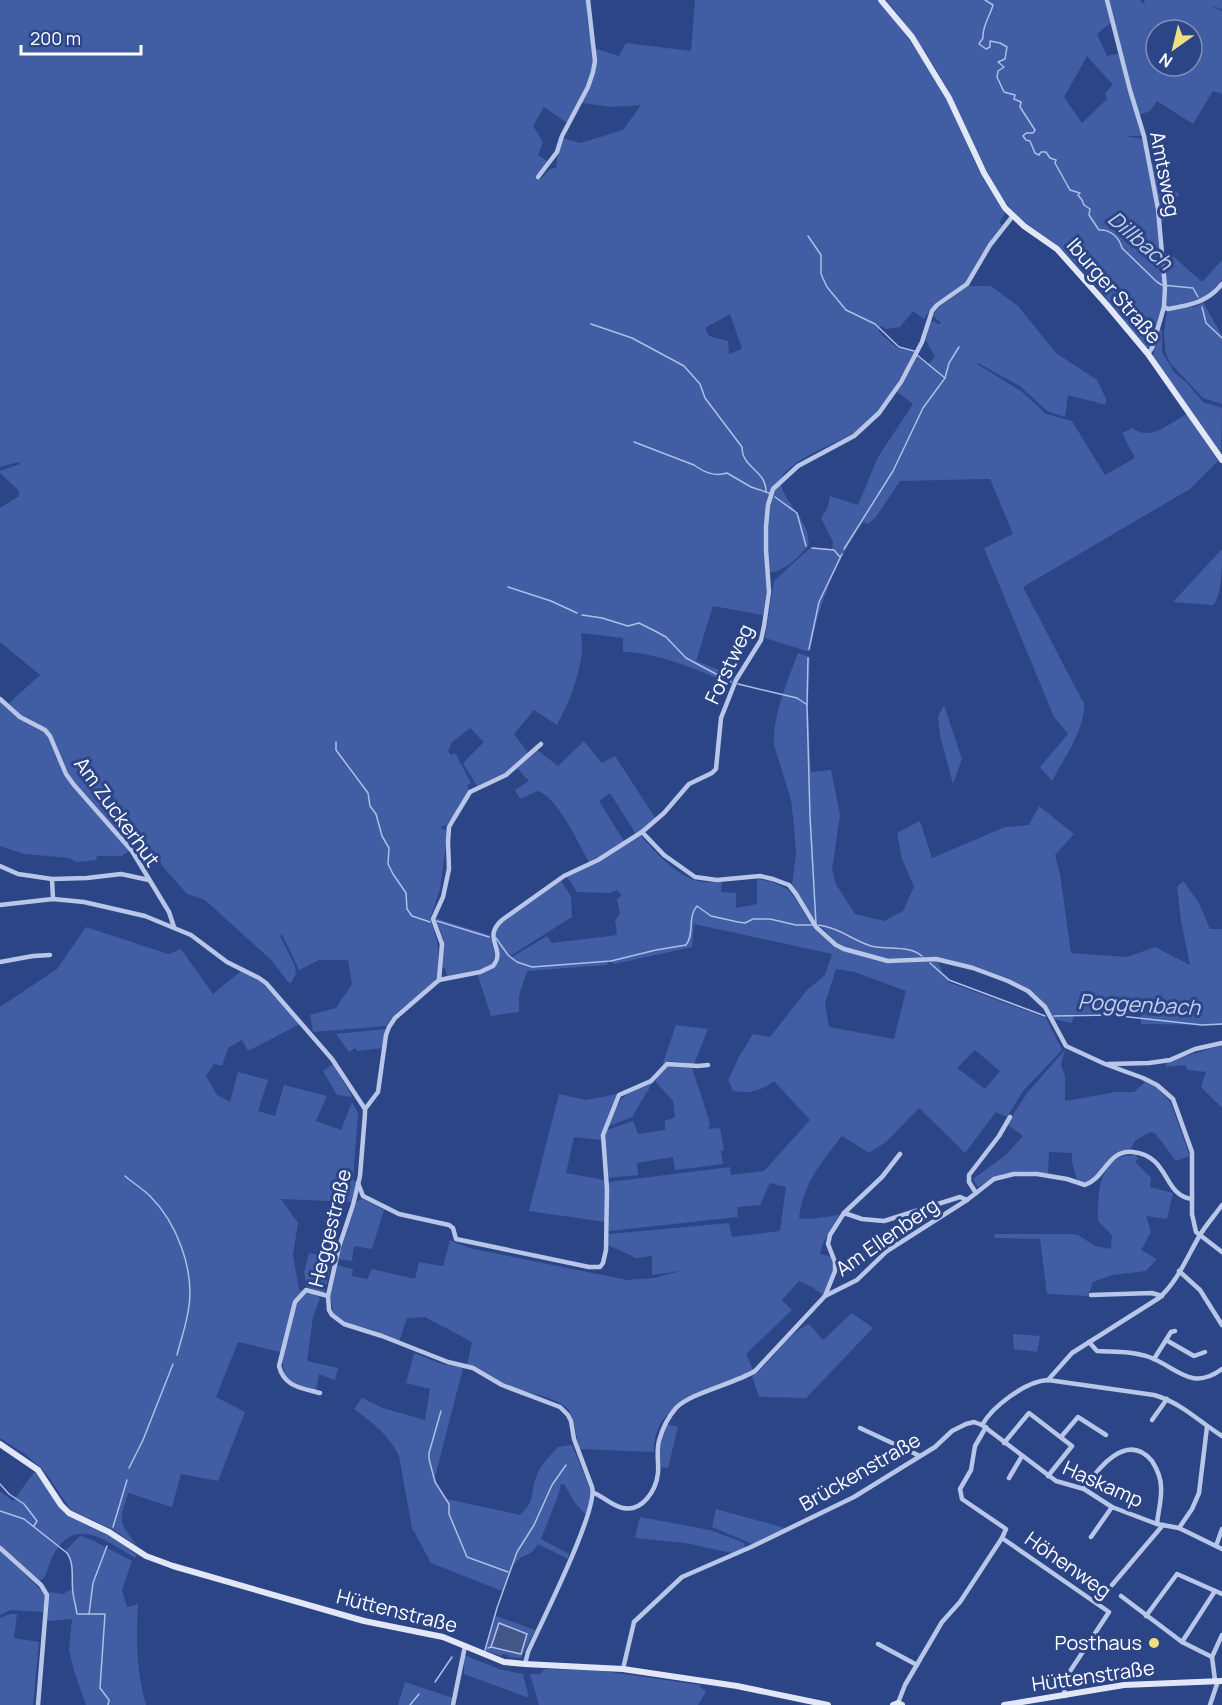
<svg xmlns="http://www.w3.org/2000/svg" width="1222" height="1705" font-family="Manrope,sans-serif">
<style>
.green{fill:#415da3;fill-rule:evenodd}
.water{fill:#435686;stroke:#adbfe8;stroke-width:1.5}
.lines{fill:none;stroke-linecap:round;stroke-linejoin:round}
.stream{stroke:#adbfe8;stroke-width:1.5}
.minor{stroke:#b8c6e8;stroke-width:4.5}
.secondary{stroke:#e2e7f7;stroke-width:6}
.poi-dot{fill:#ede081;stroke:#2c4587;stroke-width:2}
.labels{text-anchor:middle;stroke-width:6;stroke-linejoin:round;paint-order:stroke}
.street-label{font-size:20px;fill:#fff;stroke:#2c4587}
.poi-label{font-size:20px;fill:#fff;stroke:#2c4587;text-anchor:end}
.water-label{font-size:21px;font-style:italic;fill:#c4d1ef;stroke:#2c4587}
</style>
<rect width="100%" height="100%" fill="#2c4587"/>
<!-- green -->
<g class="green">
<path d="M0,0H587C585,21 594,41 593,62C592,84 578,104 567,123L544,107L533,126L543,142L538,155L548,162L535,177L541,179L550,169L556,168L558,152L562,138L581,143L623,130L641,105L611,107L582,103L594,73V48L619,56L626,43L691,51L695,0H877L899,25L920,55L946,98L980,173L1005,214L999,222L1002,225L987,245L966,281L961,287L935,303L924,319L913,311L900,327L886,329L881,326L878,331L897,348L914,352C898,382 881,417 850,435C837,443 779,464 781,483C783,499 799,512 805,527C808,532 808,539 809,545C798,558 783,573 766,573L767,588L763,615L713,606L696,661L735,676L731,684C697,670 661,653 623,652V638L581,633C581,639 583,646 582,652C579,677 569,703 557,725L534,710L514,734L529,754L505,773L477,786L463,763L484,742L470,728L452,742L448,751L451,755L455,753L471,783L467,785L469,790L447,825L441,826L442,829L448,830L440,889L430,919C439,941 439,953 438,976C426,997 399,1004 386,1026L313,1032L310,1015L336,1008L352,984L348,960H319L299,970L282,934L280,936L295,966L296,974L290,984L271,960L205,900L187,894L164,868L149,847L141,842L122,856H97L96,860L77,862L69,858L24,854L0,846V702L6,706L40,675L0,642V508L19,496V491L0,473V471L20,464L18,462L0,467ZM730,314L742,349L729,354L728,341L709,336L705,328Z"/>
<path d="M886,0H1106L1112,22L1097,34L1107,56L1120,53L1143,136H1125L1143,139L1157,209L1163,287L1162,308L1150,348L1146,347C1119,314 1093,280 1062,250C1045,233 1021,224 1007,204C986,174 973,143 958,111C940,71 914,33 886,0ZM1087,56L1113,85L1105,93L1107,99L1082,123L1064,97Z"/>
<path d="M1109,0H1140L1142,3H1145L1144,0H1222V9L1210,6L1222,11V94L1213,91L1193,124L1157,101L1150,111L1139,115ZM1156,30H1192V66H1156Z"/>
<path d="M1151,163L1163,171L1158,178L1179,194L1162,222Z"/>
<path d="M1164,253L1174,257L1202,282L1222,260V280C1206,300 1193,308 1167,307Z"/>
<path d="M967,286H991L1018,306L1056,353L1097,380L1106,399V405L1068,395L1065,417L1047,411L1020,386L978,363L977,364L1021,391L1046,414L1072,421L1105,475L1135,458L1122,433L1132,428C1150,442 1170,423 1187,414L1218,461L1190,489L1023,587L1084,704C1085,730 1064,758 1052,781L1040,767L1068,734L1054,717L984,548L1013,534L990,479L900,481L876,517L868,524L863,522C836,561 818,605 810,652L765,638L774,581L811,547L832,549L833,542L821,518L827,509L830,496L858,505L878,457L913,404L897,392L916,356L928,364L935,357L926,340L930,323L933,321L939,324L941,323L933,316L938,308Z"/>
<path d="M1203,302L1222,336V404L1203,398L1170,363L1165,350L1164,332L1167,311L1197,306Z"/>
<path d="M1159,330H1162V352L1174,372L1187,383L1203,402L1222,408L1221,456L1153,356Z"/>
<path d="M1222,549C1222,565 1222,596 1213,605L1173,602Z"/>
<path d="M798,653L810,657L808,706L811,772L831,770L840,815L832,870L836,884L855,914L884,921L903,911L914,887L902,859L897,833L920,821L932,858L1005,827L1029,825L1039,806L1074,834L1055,855L1060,874L1071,953L1127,957L1155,947L1190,965L1181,921L1177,887L1183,881L1199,903L1210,929H1222V1025L1141,1024V1013L1074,1014L1072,1023L1053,1019C1049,1012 1046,1004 1040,999C1016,974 971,966 938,962L943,973L949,978L948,982L1046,1018L1062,1050L1023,1091L1007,1117L996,1112L965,1153L919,1108L886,1142L869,1153L842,1136C820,1165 804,1181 799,1218L810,1219L839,1215L823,1243L820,1254L832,1257C836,1271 829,1282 823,1295L812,1287L799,1281L782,1300L792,1310L746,1354L753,1370C716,1391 653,1397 654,1452L580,1449C575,1437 576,1418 567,1408C554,1396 530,1394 514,1388C497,1382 485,1369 467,1365L472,1342L425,1317L407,1318L399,1342L373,1330L343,1322L334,1314L330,1297L336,1265L353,1269L352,1276L367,1279L372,1269L415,1279L419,1262L443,1266L450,1240L469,1248L627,1280L654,1278L680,1271L652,1275V1256L636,1258L608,1245L609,1234L729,1223L732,1237L780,1231L786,1187L770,1183L760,1205L737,1207L738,1217L609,1231V1182L730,1167L731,1175L764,1171L810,1120L774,1081C761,1091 749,1094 733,1091L728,1080L739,1057L753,1034L770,1037L807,990L825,975L832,954L694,924L692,947L614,964L612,962H608L607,965L527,971L519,996V1012L491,1016L477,973L496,965L498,962C499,946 490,938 501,923L561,881L571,896L572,917L510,956L512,957L547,936L552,943L617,935L615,920L620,914L617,899L621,896L620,893L617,890L610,893L577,892L567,877L598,862L641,836C655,852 676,875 697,881C705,883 714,882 722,882L721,892L736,893V908L757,904V879L773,882L787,889L795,898L814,929L838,949L840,945L814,920L792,885L796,854L794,827L791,800L774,745C773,714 787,682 798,653ZM836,969L855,972L906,991L894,1039L829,1027L825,1003ZM975,1050L1000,1071L985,1089L957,1068Z"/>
<path d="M944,705L962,759L953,784L940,735L938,717Z"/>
<path d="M584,741L602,763L615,756L656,819L636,834L610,793L599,801L624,841L589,862C578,843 558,798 538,791L520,799L515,790L529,781L517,768L537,750L558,766Z"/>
<path d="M435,918L490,935L495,955L492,964L486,968L447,976L445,968H442L443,938Z"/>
<path d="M86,927L168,954L181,949L213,994L241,971L261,982L300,1024L248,1051L242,1040L228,1048L222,1066L214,1064L206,1076L217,1095L230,1102L238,1072L268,1080L258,1111L275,1116L284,1085L327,1096L316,1121L341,1130L352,1102L358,1113L353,1179L356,1183L351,1202L281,1199L298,1223L293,1255L299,1290L315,1294L320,1298L313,1317L307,1361L338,1368L335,1380L319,1374L316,1390C292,1383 279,1383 284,1353L238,1342L216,1397L245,1412L218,1481L181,1474L172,1507L128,1493C118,1525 119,1521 137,1546L114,1530L71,1510L45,1472L25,1454L0,1438V1007L57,969Z"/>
<path d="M676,1025L708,1029L694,1064L669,1061L662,1066Z"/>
<path d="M386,1029L383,1048L358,1051L355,1048L349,1052L336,1034Z"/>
<path d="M1222,1045V1108L1201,1087L1206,1072L1188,1070L1185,1065L1166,1067L1167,1062Z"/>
<path d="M1065,1050L1061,1064L1065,1076V1101L1116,1092H1134L1145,1082L1156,1087L1170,1101L1190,1156L1176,1161L1155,1133L1150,1132L1136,1140L1131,1148L1114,1154L1090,1182L1085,1184L1078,1183L1072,1163V1153L1049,1152L1048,1174C1022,1168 1000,1173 978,1187L973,1179L1006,1155L1023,1136L1007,1124L1028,1092Z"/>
<path d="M333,1064L352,1096L351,1097L337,1095L323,1071Z"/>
<path d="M670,1065L692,1068L710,1123L708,1129L720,1128L724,1150L721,1151L723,1164L675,1170L673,1157L637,1163L638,1175L609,1178L607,1176L605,1136L607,1130L633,1121L638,1134L665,1130V1121L675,1117L673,1101L655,1081L664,1068Z"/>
<path d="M653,1082L632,1117L609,1126C621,1094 622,1095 653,1082Z"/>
<path d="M559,1094L586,1100L618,1094L601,1135V1140L574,1137L566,1173L605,1180V1222L529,1211Z"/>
<path d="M1135,1155L1138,1158L1135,1162L1151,1178L1150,1187L1173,1193L1167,1219L1146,1216L1151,1232L1141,1250L1157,1259L1146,1271L1112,1275L1093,1282L1088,1296L1047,1294L1040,1239L995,1238L993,1234H1070L1078,1235L1095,1246L1111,1249L1112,1235L1098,1221C1098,1200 1097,1167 1121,1157C1124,1155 1131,1156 1135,1155Z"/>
<path d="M363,1199L384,1210L372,1249L354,1246L352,1261L338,1259L357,1201Z"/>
<path d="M309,1253L331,1257L333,1259L324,1293L307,1287L304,1272Z"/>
<path d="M852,1313L873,1328L806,1398L759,1397L752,1376C774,1361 785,1335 809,1324L823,1340Z"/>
<path d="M1013,1334L1040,1336L1037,1352L1014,1349Z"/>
<path d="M414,1353L442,1364L463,1368L435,1477L439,1488L447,1499L520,1515C537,1498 529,1497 536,1477C540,1465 550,1456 558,1447L572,1445L592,1493L586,1515L575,1503L564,1484H561L558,1496L541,1539L569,1554L568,1559L538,1544C529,1559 524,1552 515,1563C509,1570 506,1582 502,1591L431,1563L412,1528L399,1456C389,1435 372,1422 354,1409L362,1398L383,1408L425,1420L430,1389L406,1383Z"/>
<path d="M667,1424L678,1427L668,1468L661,1467L659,1449Z"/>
<path d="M35,1471L66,1514L114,1538L137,1555L135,1558C103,1539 72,1513 50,1562C47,1570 47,1578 39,1581L0,1546V1491L13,1501Z"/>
<path d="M716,1509L785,1528L752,1544L712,1527Z"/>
<path d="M640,1517L710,1530L744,1543L745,1548L732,1553L685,1543L635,1538Z"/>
<path d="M80,1536L92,1540L132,1561L122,1590L127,1607L138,1604C136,1639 136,1671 146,1705H86L74,1671L69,1650L72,1619L47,1621L49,1592L63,1594L72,1589C71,1575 75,1561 65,1551Z"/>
<path d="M0,1550L43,1592L45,1597L43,1612L11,1610L0,1615Z"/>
<path d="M10,1614H17L14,1638L39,1642L33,1705H0V1618Z"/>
<path d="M496,1616L535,1630L521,1658L509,1657V1655L502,1654V1656L485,1651Z"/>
<path d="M464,1655L499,1669L523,1674L529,1698L464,1674Z"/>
<path d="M545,1669L596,1670L700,1685V1687L706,1692L698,1705H539L530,1674H540Z"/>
<path d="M405,1682L453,1698L450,1705H398Z"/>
</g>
<!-- water -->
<path class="water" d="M499,1623L527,1634L521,1654L491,1647Z"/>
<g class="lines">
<!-- stream -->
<g class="stream">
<path d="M985,0L993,5C990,16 982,26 983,38L979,44L986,49L990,47V41L1000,43L1007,47L1005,59L998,62L1004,67L998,71L997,77L1004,92L1015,95L1014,99L1021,102L1020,107L1035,130L1033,133H1026L1023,136L1026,140L1030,141L1035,153L1039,155L1041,152H1046L1050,158L1056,160L1055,163L1070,190L1080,193L1078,195L1082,200L1084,205L1090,209L1089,215L1099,230C1110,229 1119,237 1122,248L1157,282L1162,285L1193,288L1198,297"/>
<path d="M808,236L821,255V274L827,287L846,310L875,324L899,347L914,351"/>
<path d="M1202,307L1206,323L1222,338"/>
<path d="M591,324L632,338L684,366L700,384L705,398L742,447C742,469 766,469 766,492"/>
<path d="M945,378L949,363L959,347"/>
<path d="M634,442L694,465C704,472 714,477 727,473L751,487L769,493"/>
<path d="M775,497L797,513L806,546"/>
<path d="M812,548L834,550L840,557"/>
<path d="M844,549L893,471L923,408L945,378L917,355"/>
<path d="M508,587L551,601L577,613"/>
<path d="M582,615L602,618L628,626L639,623L655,631L666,637L686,658L731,682"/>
<path d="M809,649L819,602L842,554"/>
<path d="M808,658L807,705L810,816L816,924"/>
<path d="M738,684L797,698L806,704"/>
<path d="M336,742V750L368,793L370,806L376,814L382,836L389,848L388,864L393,874L406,893L407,909L412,916L430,922"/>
<path d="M437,921L489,937"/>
<path d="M818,925C838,927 852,940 871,946C888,950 909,945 922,956"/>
<path d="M496,938L508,955L517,962L532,967L611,961L656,950L686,945C695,934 687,917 697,906L711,916L738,922L745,923L753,919H770L796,925H813"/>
<path d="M930,963L949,980L1045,1016"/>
<path d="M1054,1016L1111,1015L1202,1025L1222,1024"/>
<path d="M125,1176C133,1183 143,1189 150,1196C177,1223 194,1269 189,1306C187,1323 181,1339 177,1355"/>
<path d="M441,1411L429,1453V1459L435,1482L449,1504V1514L467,1557L508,1572"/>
<path d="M129,1468L143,1440L173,1364"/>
<path d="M0,1484L9,1494L24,1504L37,1521L34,1526"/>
<path d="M0,1511L24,1519L67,1553C75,1564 71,1580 73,1593C74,1600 76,1607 77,1614H89"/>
<path d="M113,1527L127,1480"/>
<path d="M107,1546L93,1583L89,1614H105L100,1688L109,1700L108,1705"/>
<path d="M488,1648L491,1647"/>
<path d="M485,1650L497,1608L517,1552L534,1525L552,1485L566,1465"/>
<path d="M435,1682L452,1657"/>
<path d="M410,1705L419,1694"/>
</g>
<!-- minor -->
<g class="minor">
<path d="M1107,0L1130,90L1144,136L1158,209L1165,287L1164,307L1152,348L1148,354"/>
<path d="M538,177L557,152L562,136L588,87L593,72L595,61L588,0"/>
<path d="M1164,307L1168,309C1191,305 1208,302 1222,284"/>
<path d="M0,699L20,717L45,730L50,736L66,774L74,785L132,851L169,912L174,927"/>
<path d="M642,832L664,855L695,877L717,880L760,876L773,879L789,885L796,894L816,927L836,945L844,949L888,961L936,959L973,968L1008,981L1028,991L1045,1007L1066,1046L1105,1064L1143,1078L1157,1085L1173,1099L1192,1152V1214L1196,1232L1222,1252"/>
<path d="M0,866L18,874L52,879L87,878L121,874L149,880"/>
<path d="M52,879L53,899"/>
<path d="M0,905L53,899L84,902L145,916L191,935L227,962L259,978L266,983L332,1059L365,1109V1114L360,1176L353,1205L339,1247L328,1296L329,1310L332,1315L344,1324L382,1336L448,1362L473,1368L502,1385L560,1407L568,1415L571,1421L574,1439L592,1487C599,1509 540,1625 528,1652L525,1664"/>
<path d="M0,962L33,956L50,955"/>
<path d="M439,980L442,944L433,919L443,897L449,869L448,842L449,827L453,820L470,792L506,775L541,744"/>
<path d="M1108,1064L1149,1063L1170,1060L1195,1049L1222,1043"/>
<path d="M365,1109L378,1092L386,1035L389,1027L395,1018L439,980L480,972L493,966C507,949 481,939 502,920L564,876L598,860L642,832L664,813L689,784L712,773L716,769L721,718L736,680L761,640L764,626L769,592L766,550V527L768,505L773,489L798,466L854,436L879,413L901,382L922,342L932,311L937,305L967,284L990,245L1012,217"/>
<path d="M358,1183L363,1196L399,1214L449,1225L453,1228L456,1239L589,1267H600L603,1263L606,1250L607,1189L603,1135L619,1095L651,1081L667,1064L698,1066L708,1065"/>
<path d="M976,1193L969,1182V1175L999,1136L1010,1117"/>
<path d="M844,1213L862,1219L884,1221L960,1197L967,1200"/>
<path d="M1179,1271L1200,1290L1222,1325"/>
<path d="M1091,1295L1152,1293L1162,1296"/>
<path d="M825,1296L835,1271V1262L828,1244L830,1235L844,1213L882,1177L900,1154"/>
<path d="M1166,1340L1194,1356L1205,1352"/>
<path d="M1089,1342L1097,1351C1115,1352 1133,1351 1149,1357C1177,1367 1191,1392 1222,1369"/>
<path d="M1154,1359L1171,1332L1175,1331"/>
<path d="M1048,1380L1072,1353L1159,1298C1178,1281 1187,1257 1200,1235C1206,1225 1215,1215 1222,1205"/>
<path d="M320,1393C302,1388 284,1387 279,1366L295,1302L306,1290L328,1296"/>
<path d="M1152,1420L1167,1399"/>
<path d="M982,1425C993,1406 1026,1381 1048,1380L1154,1395C1182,1403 1198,1421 1222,1436"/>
<path d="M986,1427L975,1446L971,1470L960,1489L962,1499L1006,1529L1002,1538"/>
<path d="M860,1428L920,1456"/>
<path d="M1061,1437L1078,1417L1106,1435"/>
<path d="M1004,1443L1029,1413L1072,1446L1048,1476"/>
<path d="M1009,1478L1022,1456"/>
<path d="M1084,1489C1098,1468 1127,1431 1152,1461C1157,1469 1161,1478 1161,1487C1162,1499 1158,1512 1157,1524"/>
<path d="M594,1493C604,1497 612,1506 623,1508C642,1512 656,1491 658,1473C659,1463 656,1452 659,1441C662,1430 668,1417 676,1408C690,1393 734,1384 755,1371L825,1296L857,1280L887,1251L967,1200L994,1179L1014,1174H1037L1067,1179L1085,1185C1105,1178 1108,1149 1133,1152C1170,1156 1163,1196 1192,1199"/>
<path d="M1179,1528L1192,1509L1199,1493L1207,1427"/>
<path d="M1091,1537L1112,1507"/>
<path d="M1216,1546L1222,1529"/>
<path d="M0,1548L41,1585L47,1595L38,1705"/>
<path d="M1112,1585L1163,1525"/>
<path d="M1121,1596L1182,1642L1212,1657"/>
<path d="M1146,1616L1177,1574L1222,1594"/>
<path d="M1182,1642L1215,1591"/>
<path d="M878,1644L917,1665"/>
<path d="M623,1669L634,1622L682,1577L751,1547L854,1497L935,1447L952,1431L966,1424L974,1422L982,1425L1056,1481L1084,1489L1112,1507L1157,1524L1179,1528L1222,1549"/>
<path d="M1215,1680L1212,1657L1222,1635"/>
<path d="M898,1703L905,1685L942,1622L960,1602L1002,1538L1109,1612L1063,1682L1065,1696"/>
<path d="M453,1705L465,1646"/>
<path d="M1210,1705L1218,1681"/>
</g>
<!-- secondary -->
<g class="secondary">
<path d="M881,0L912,37L949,98L984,173L1005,208L1024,226L1057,249L1107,305L1148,354L1222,460"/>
<path d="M0,1444L38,1470L61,1505L69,1513L109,1532L146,1556L173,1566L364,1621L443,1637L504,1662L525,1664L623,1669L737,1686L828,1705"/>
<path d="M893,1705L898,1703L902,1705"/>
<path d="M1004,1705L1124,1685L1222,1681"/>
</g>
</g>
<!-- markers -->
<circle class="poi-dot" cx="1154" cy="1643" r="6"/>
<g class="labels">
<!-- street labels -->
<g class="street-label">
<text transform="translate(1165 174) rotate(79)" y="7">Amtsweg</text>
<text transform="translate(1114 291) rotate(49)" y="7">Iburger Straße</text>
<text transform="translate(729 664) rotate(-65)" y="7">Forstweg</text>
<text transform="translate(117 812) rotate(54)" y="7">Am Zuckerhut</text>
<text transform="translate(330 1228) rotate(-76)" y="7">Heggestraße</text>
<text transform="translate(887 1237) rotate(-35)" y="7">Am Ellenberg</text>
<text transform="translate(860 1472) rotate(-30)" y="7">Brückenstraße</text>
<text transform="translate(1103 1484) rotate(24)" y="7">Haskamp</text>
<text transform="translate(1068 1565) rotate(35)" y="7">Höhenweg</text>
<text transform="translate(397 1611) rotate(14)" y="7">Hüttenstraße</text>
<text transform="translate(1093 1676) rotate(-8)" y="7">Hüttenstraße</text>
</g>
<!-- poi labels -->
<g class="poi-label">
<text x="1142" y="1650">Posthaus</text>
</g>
<!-- water labels -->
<g class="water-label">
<text transform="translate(1140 241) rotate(41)" y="7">Dillbach</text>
<text transform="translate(1139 1005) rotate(3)" y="7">Poggenbach</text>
</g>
</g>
<!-- north arrow -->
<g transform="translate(1174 48) rotate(214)"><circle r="28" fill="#2c4587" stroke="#808fb7" stroke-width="1.5"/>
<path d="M0-4.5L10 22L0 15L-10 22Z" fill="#ede081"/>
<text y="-9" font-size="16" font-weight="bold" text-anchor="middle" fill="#ffffff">N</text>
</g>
<!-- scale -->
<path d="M21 45v9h120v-9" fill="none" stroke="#ffffff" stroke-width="3"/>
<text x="30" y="45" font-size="18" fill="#ffffff" stroke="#2c4587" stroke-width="4.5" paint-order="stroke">200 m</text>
</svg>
